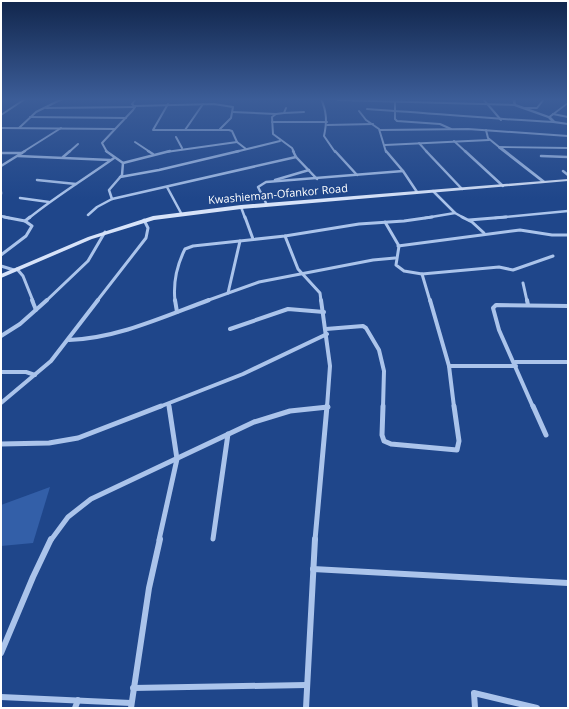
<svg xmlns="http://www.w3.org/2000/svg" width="569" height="709" font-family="'Open Sans',sans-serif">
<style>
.green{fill:#335fa8}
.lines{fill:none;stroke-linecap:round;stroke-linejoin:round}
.minor-far5{stroke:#abc4eb;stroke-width:2}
.minor-far4{stroke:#abc4eb;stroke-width:2.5}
.minor-far3{stroke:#abc4eb;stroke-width:3}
.minor-far2{stroke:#abc4eb;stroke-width:4}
.minor-far1{stroke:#abc4eb;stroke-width:5}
.minor{stroke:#abc4eb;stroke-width:6}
.tertiary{fill:#abc4eb;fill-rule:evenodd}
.secondary{fill:#d7e3f9;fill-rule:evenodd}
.labels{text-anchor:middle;stroke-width:3.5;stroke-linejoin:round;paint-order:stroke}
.far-street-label{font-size:11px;fill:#fff;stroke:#1f468a}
</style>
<rect width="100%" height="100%" fill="#1f468a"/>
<!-- green -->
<path class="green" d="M50,487L33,543L1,546V505Z"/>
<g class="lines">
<!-- minor-far5 -->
<g class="minor-far5">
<path d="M247,99H271"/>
<path d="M321,99C327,112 327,122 324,136L335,152"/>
<path d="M483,99L501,120"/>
<path d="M338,100L515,105"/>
<path d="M395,101V119L397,121L440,124L451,129"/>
<path d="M168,104L153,130H229L232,131L237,142L246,149"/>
<path d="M134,106L214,104L233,107L231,118L220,129"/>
<path d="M46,108L135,107"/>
<path d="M286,108L284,113L276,114L272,117L273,134L292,148L294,152"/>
<path d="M525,108H537L544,99"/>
<path d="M367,109C429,113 491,119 554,122"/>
<path d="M359,111L366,120L379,129L386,152"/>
<path d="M233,112L276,114"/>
<path d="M284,113L304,112"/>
<path d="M553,114L568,117"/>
<path d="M1,115L25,99"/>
<path d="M30,117L126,118"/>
<path d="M272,122H327"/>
<path d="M327,125L373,124"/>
<path d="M1,128L115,129"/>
<path d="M19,128L36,112L62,99"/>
<path d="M185,130L203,104"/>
<path d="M380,130L468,129L568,136"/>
<path d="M486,130L488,138L499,147"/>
<path d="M176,137L182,148"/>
<path d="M454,141L466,152"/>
<path d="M135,142L150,152"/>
<path d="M419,143L427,152"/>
<path d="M385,145L489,140"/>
<path d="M23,152L61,128"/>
<path d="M69,152L78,144"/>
<path d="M107,152L102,143L133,110L135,107L132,104L136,99"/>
<path d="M166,152L237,142"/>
<path d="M235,152L280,141"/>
</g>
<!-- minor-far4 -->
<g class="minor-far4">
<path d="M106,151L123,163L122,175L109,190L112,199"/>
<path d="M148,151L153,154"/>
<path d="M293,151L296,157L317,179"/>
<path d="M335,151L357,175"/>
<path d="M386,151L403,171L417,192"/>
<path d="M426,151L462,189"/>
<path d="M465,151L503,186"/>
<path d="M1,153H22"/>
<path d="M18,156L110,160"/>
<path d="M541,156L568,157"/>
<path d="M63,157L70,151"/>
<path d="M123,163L170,151"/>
<path d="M1,166L25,151"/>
<path d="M563,171L568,175"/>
<path d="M120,177L159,170L239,151"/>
<path d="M37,180L76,184"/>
<path d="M275,180L309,170"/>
<path d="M167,187L181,213"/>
<path d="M433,191L455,213L464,218"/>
<path d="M1,192V194"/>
<path d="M20,198L49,202"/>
<path d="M267,205L258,187L266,182L403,171"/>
<path d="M241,207L245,218"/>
<path d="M88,215L97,207L112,199L296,157"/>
<path d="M1,216L9,218"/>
<path d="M29,218C56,196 86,178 114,158"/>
<path d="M425,218L455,213"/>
<path d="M495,218L568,211"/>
</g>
<!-- minor-far3 -->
<g class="minor-far3">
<path d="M245,217L253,239"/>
<path d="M462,217L472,222L484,233"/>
<path d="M469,220L506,217"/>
<path d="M25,221L30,217"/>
<path d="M385,222L399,246L396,265L404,271L422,274L499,267L513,270L553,256"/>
<path d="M285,236L298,269L320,293L321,301"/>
<path d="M398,246L520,230L552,235H568"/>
<path d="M1,255L26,236L32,226L25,221L4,217"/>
<path d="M1,266L14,270"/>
<path d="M17,269L23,276L33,301"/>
<path d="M422,274L430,301"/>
<path d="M523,283L527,301"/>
<path d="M228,293L240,241"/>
<path d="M46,301L88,261L105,232"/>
<path d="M97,301L146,238L148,228L144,220"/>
<path d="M175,301C173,283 177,265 185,249L193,246L285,236L359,224L404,221L432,217"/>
<path d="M206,301L259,282L373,260L395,258"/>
</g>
<!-- minor-far2 -->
<g class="minor-far2">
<path d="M32,300L36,310"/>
<path d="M175,300L177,312"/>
<path d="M321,300L330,366L327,407"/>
<path d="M430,300L449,366L454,407"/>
<path d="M527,300L528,305"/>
<path d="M230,329L288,309L324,312"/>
<path d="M326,329L363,326L366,328L379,350L384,371L383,407"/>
<path d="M1,336L20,324L47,300"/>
<path d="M69,340C118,338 163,317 209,300"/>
<path d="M515,362H568"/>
<path d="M449,366H516"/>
<path d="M1,372H26L35,375"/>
<path d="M1,403L51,361L98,300"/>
<path d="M169,404V407"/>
<path d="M159,407L243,374L327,334"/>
<path d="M533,407L499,330L493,308L496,305L568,306"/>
</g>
<!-- minor-far1 -->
<g class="minor-far1">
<path d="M383,406L382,435L384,441L391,444L457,450L459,441L454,406"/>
<path d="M533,406L546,435"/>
<path d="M1,444L49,443L78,438L161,406"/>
<path d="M213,539L228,434"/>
<path d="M51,540L68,517L91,499L254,422L290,411L328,407"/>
<path d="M159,540L177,459L169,406"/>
<path d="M315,540L327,406"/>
</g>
<!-- minor -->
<g class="minor">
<path d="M313,569L568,583"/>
<path d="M1,653L33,577L51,539"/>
<path d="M133,688L306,685"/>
<path d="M1,697L131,703"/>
<path d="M75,708L78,700"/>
<path d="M131,708L149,588L160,539"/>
<path d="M306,708L315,539"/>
<path d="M475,708L474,693L537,708"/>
</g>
<!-- tertiary -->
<g class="tertiary">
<path d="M512,99H515L516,104L549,116L568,102V104L551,117L555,121L568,123V125L553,123L548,118L514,106Z"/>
<path d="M498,146L568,147V149L503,148L545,181V182L543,183L498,148Z"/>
</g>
<!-- secondary -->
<path class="secondary" d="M568,179V181L241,209L154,220L92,239L1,278V274L88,237L153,216L241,205Z"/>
</g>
<!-- sky -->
<linearGradient id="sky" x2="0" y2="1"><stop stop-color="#11264c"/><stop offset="0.5" stop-color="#3c5d98"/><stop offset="1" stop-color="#3c5d98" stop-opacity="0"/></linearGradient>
<rect width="569" height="199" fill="url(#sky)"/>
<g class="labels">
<!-- far-street labels -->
<g class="far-street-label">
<text transform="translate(278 194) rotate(-5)" y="4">Kwashieman-Ofankor Road</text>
</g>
</g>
<!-- border -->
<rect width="569" height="709" fill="none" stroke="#ffffff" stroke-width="4"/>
</svg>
